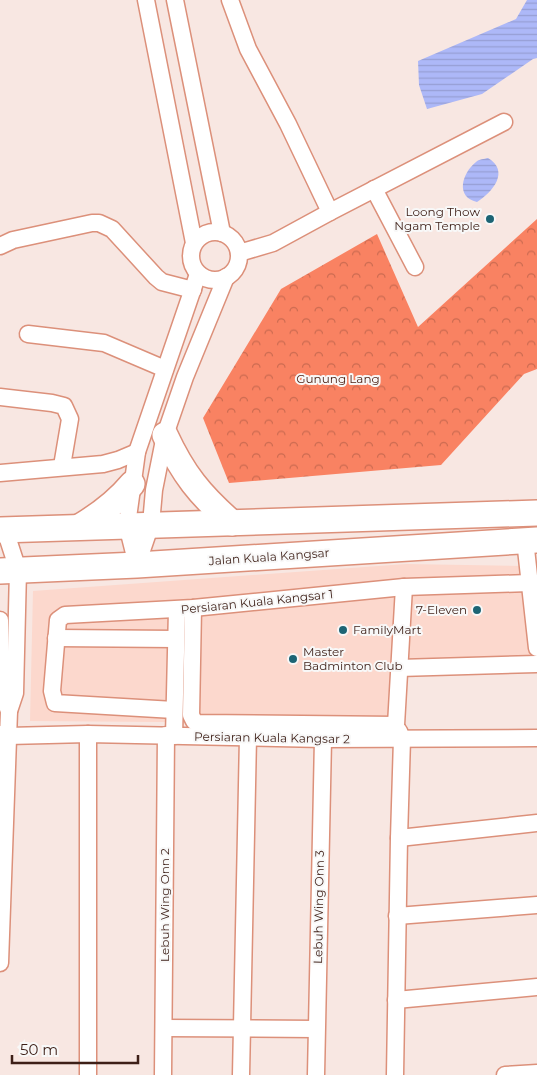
<svg xmlns="http://www.w3.org/2000/svg" width="537" height="1075" font-family="Montserrat,sans-serif">
<style>
.built{fill:#fcd8cd}
.forest{fill:url(#forest-crowns)}
.water{fill:url(#water-rules)}
.lines{fill:none;stroke-linecap:round;stroke-linejoin:round}
.minor-casing{stroke:#dc907a;stroke-width:19}
.highway-casing{stroke:#dc907a;stroke-width:28}
.minor{stroke:#fff;stroke-width:16}
.highway{stroke:#fff;stroke-width:25}
.poi-dot{fill:#1d6474;stroke:#f8f8f8;stroke-width:2}
.labels{text-anchor:middle;stroke-width:4;stroke-linejoin:round;paint-order:stroke}
.poi-label{font-size:12px;fill:#3d1f17;stroke:#f8f8f8;text-anchor:end}
.park-label{font-size:12px;fill:#4b1d10;stroke:#f8f8f8}
.street-label{font-size:12px;fill:#3d1f17;stroke:#f8f8f8}
</style>
<defs>
<pattern id="forest-crowns" width="20" height="18" patternUnits="userSpaceOnUse" patternTransform="scale(1.25)"><rect width="20" height="18" fill="#f98262"/><path d="M2 6a3 3 0 1 1 6 0M12 15a3 3 0 1 1 6 0" fill="none" stroke="#cb6a50"/></pattern>
<pattern id="water-rules" width="6" height="5" patternUnits="userSpaceOnUse" patternTransform="scale(1.25)"><rect width="6" height="5" fill="#adb8f8"/><path d="M0 2.5h6" fill="none" stroke="#969ed4"/></pattern>
</defs>
<rect width="100%" height="100%" fill="#f8e7e2"/>
<!-- built -->
<path class="built" d="M406,564L527,566L537,642V663L400,667L401,724L30,721L33,591Z"/>
<!-- forest -->
<path class="forest" d="M537,219V369L524,374L441,465L229,483L203,418L281,289L377,234L418,327Z"/>
<!-- water -->
<g class="water">
<path d="M527,0H537V58L533,59L482,94L427,109L419,85L418,61L516,19Z"/>
<path d="M488,158C510,171 493,192 477,202C455,197 462,173 476,162C479,159 484,159 488,158Z"/>
</g>
<g class="lines">
<defs>
<g id="minor">
<path d="M146,0L194,243"/>
<path d="M175,0L222,233"/>
<path d="M230,0L248,49L288,124L330,212"/>
<path d="M374,189L415,267"/>
<circle cx="215" cy="256" r="24"/>
<path d="M0,246L13,240L92,223H99L112,229L156,277L162,282L193,290"/>
<path d="M239,253L273,243L330,212L504,122"/>
<path d="M28,334L104,343L165,369"/>
<path d="M0,397L52,403L64,406L70,419L62,466"/>
<path d="M0,473L103,464L118,460L137,452"/>
<path d="M525,540L537,648"/>
<path d="M137,565L127,525L137,452L198,274"/>
<path d="M137,565L151,524L154,490L165,435L185,377L226,277"/>
<path d="M193,608L191,715L194,721L197,723L396,725L404,587"/>
<path d="M0,620L1,691L9,711"/>
<path d="M56,638L176,639"/>
<path d="M399,668L537,664"/>
<path d="M174,710L55,703L52,691L58,620L65,615L193,608L404,587L529,583"/>
<path d="M0,734L8,736L88,734L323,739L537,738"/>
<path d="M88,734V1075"/>
<path d="M174,736L177,610"/>
<path d="M399,838L537,823"/>
<path d="M397,916L537,905"/>
<path d="M0,963L9,711L15,693L18,570L5,530"/>
<path d="M396,1000L537,987"/>
<path d="M164,1028L316,1029"/>
<path d="M163,1075L166,735"/>
<path d="M241,1075L248,737"/>
<path d="M316,1075L323,739"/>
<path d="M395,1075L399,838L402,739L399,731"/>
<path d="M505,1075L537,1073"/>
</g>
<g id="highway">
<path d="M165,435C183,474 200,495 232,523"/>
<path d="M81,526C101,514 117,502 132,484"/>
<path d="M0,530L537,513"/>
<path d="M0,571L137,565L537,540"/>
</g>
</defs>
<!-- minor casing -->
<use href="#minor" class="minor-casing"/>
<!-- highway casing -->
<use href="#highway" class="highway-casing"/>
<!-- minor -->
<use href="#minor" class="minor"/>
<!-- highway -->
<use href="#highway" class="highway"/>
</g>
<!-- markers -->
<g class="poi-dot">
<circle cx="490" cy="219" r="5"/>
<circle cx="477" cy="610" r="5"/>
<circle cx="343" cy="630" r="5"/>
<circle cx="293" cy="659" r="5"/>
</g>
<g class="labels">
<!-- poi labels -->
<g class="poi-label">
<text x="480" y="216">Loong Thow<tspan x="480" dy="14">Ngam Temple</tspan></text>
<text x="467" y="614">7-Eleven</text>
<text x="353" y="634" text-anchor="start">FamilyMart</text>
<text x="303" y="656" text-anchor="start">Master<tspan x="303" dy="14">Badminton Club</tspan></text>
</g>
<!-- park labels -->
<g class="park-label">
<text x="338" y="383">Gunung Lang</text>
</g>
<!-- street labels -->
<g class="street-label">
<text transform="translate(269 557) rotate(-4)" y="4">Jalan Kuala Kangsar</text>
<text transform="translate(257 602) rotate(-6)" y="4">Persiaran Kuala Kangsar 1</text>
<text transform="translate(272 738) rotate(1)" y="4">Persiaran Kuala Kangsar 2</text>
<text transform="translate(165 905) rotate(-90)" y="4">Lebuh Wing Onn 2</text>
<text transform="translate(319 907) rotate(-89)" y="4">Lebuh Wing Onn 3</text>
</g>
</g>
<!-- scale -->
<path d="M12 1055v8h126v-8" fill="none" stroke="#3d1f17" stroke-width="2.5"/>
<text x="20" y="1055" font-size="15" fill="#3d1f17" stroke="#f8f8f8" stroke-width="4" paint-order="stroke">50 m</text>
</svg>
